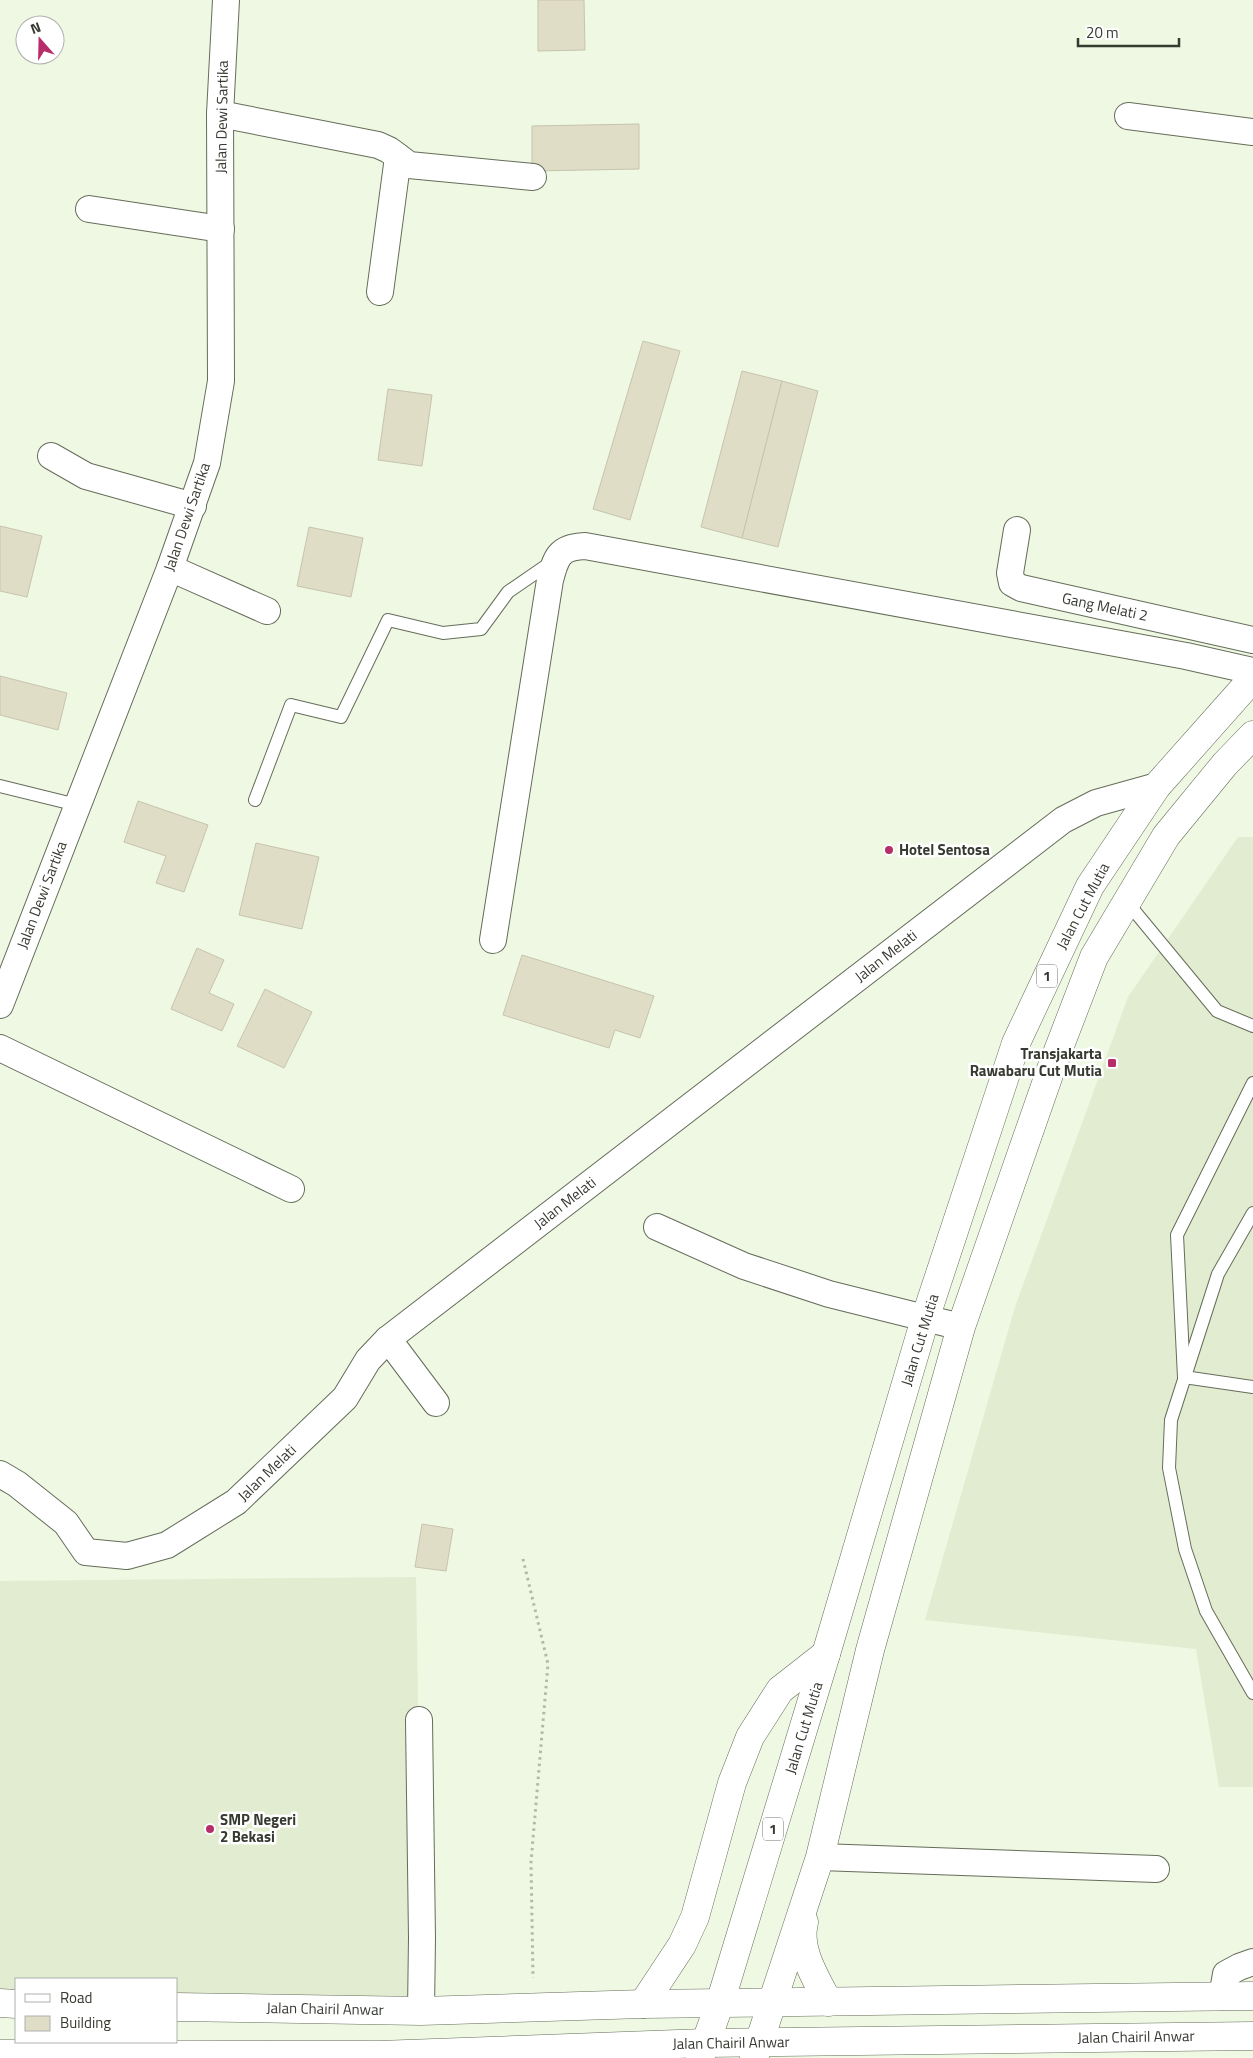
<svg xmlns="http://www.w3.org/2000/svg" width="1253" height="2058" font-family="'Titillium Web',sans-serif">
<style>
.built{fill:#e1ecd0}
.building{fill:#e0ddc6;stroke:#c7c4ae}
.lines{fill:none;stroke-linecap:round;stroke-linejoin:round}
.lane-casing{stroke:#656d5a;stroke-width:14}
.street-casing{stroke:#656d5a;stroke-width:28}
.primary-casing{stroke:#656d5a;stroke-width:29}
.highway-casing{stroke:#656d5a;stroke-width:29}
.path{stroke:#b1b9a8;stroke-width:3;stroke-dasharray:2.5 4;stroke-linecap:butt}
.lane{stroke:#fff;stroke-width:12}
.street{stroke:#fff;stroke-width:26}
.primary{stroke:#fff;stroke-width:28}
.highway{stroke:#fff;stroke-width:28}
.poi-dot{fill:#b72d69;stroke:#fff;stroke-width:2}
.labels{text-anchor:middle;stroke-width:5;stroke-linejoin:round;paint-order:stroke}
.shield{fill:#fff;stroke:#72756f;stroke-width:1}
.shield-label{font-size:14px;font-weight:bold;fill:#363a31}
.street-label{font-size:15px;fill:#363a31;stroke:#fff}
.poi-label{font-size:15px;font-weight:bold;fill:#363a31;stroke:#fff;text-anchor:start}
</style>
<rect width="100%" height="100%" fill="#eef8e2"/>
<!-- built -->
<g class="built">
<path d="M1238,837H1253V1787H1219L1196,1649L925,1620L1015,1307L1128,997Z"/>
<path d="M416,1577L422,1938L421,2011L176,2006V1979H16V2002H0V1581Z"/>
</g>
<!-- building -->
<g class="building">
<path d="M538,0H584L585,50L538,51Z"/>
<path d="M639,124V169L532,171V126Z"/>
<path d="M643,341L680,351L630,520L593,509Z"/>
<path d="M742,371L782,381L742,538L701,527Z"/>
<path d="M782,381L818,391L778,547L742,538Z"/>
<path d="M388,389L432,395L422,466L378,460Z"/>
<path d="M0,526L42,536L27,597L0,591Z"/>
<path d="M309,527L363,538L351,597L297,586Z"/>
<path d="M0,676L67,693L58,730L0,715Z"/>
<path d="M138,801L208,825L184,892L156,883L166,856L124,842Z"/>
<path d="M256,843L319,857L302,929L239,915Z"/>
<path d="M197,948L224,960L209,993L234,1004L222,1031L171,1009Z"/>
<path d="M522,955L654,996L640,1038L615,1030L609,1048L503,1015Z"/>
<path d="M265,989L312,1012L284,1068L237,1046Z"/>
<path d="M422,1524L453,1529L446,1571L415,1567Z"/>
</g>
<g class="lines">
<defs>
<g id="lane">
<path d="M0,786L77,805"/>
<path d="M255,800L291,705L341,717L388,620L443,633L481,629L508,592L553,561"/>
<path d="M1127,902L1217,1011L1253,1026"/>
<path d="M1253,1083L1177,1235L1184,1377L1253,1387"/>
<path d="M1253,1213L1218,1274L1171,1420L1169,1468L1185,1549L1206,1611L1253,1693"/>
</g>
<g id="street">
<path d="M220,114L378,145L389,150L409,165L533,177"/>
<path d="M1128,116L1253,132"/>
<path d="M89,209L221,229"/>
<path d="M380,292L398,157"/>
<path d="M51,456L86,476L193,506"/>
<path d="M1017,530L1010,573L1012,583L1021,588L1253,640"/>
<path d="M170,568L267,611"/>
<path d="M493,940L550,580C556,557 559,547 585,546L1186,656L1253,671"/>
<path d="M0,1005L170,568L207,463L221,381L220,114L226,0"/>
<path d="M0,1048L291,1189"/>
<path d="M657,1227L744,1266L829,1294L961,1327"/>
<path d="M388,1339L436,1403"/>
<path d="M0,1474L17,1484L66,1523L86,1552L127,1556L167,1545L236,1502L345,1398L368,1360L388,1339L1063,820L1096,803L1157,786"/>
<path d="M419,1720L422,1938L421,2011"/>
<path d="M820,1857L1156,1869"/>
<path d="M1222,1997L1226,1974L1239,1967L1253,1962"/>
</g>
<g id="primary">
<path d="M0,2003L16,2004"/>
<path d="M176,2007L421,2011L643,2004L1253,1996"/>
<path d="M0,2054L379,2055L705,2043L1253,2036"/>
</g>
<g id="highway">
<path d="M804,1922C797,1950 816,1978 828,2002"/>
<path d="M643,2004L682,1945L695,1917L732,1783L750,1737L780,1690L826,1654"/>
<path d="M700,2058L720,2003L826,1654L925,1319L1016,1043L1090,886L1157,786L1253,678"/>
<path d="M754,2058L820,1857L870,1650L961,1327L1051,1069L1094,957L1166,836L1225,764L1253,735"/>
</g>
</defs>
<!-- lane casing -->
<use href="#lane" class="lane-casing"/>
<!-- street casing -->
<use href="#street" class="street-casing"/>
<!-- primary casing -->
<use href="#primary" class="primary-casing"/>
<!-- highway casing -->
<use href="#highway" class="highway-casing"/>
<!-- path -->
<path class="path" d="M523,1559L548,1664L531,1862L533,1978"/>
<!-- lane -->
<use href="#lane" class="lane"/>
<!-- street -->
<use href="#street" class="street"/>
<!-- primary -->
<use href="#primary" class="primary"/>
<!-- highway -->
<use href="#highway" class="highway"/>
</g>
<!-- markers -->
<g class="poi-dot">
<circle cx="889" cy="850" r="5"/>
<rect x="1107" y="1058" width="10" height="10" rx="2.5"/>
<circle cx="210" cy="1829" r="5"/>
</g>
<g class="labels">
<!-- shield labels -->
<g class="shield">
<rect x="1037" y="964.5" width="20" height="23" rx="4"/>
<rect x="763" y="1817.5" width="20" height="23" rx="4"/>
</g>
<g class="shield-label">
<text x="1047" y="981">1</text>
<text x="773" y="1834">1</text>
</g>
<!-- street labels -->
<g class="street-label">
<text transform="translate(222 117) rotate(-89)" y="5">Jalan Dewi Sartika</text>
<text transform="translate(187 517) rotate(-71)" y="5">Jalan Dewi Sartika</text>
<text transform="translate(1105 607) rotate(12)" y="5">Gang Melati 2</text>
<text transform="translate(42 895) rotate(-69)" y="5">Jalan Dewi Sartika</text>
<text transform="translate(1083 906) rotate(-62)" y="5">Jalan Cut Mutia</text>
<text transform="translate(886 956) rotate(-38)" y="5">Jalan Melati</text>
<text transform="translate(565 1203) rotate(-38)" y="5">Jalan Melati</text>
<text transform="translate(920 1340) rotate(-73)" y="5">Jalan Cut Mutia</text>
<text transform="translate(267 1473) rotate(-44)" y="5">Jalan Melati</text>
<text transform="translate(804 1728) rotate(-73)" y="5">Jalan Cut Mutia</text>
<text transform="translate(325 2009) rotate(1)" y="5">Jalan Chairil Anwar</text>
<text transform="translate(1136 2037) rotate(-1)" y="5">Jalan Chairil Anwar</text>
<text transform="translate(731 2043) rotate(-1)" y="5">Jalan Chairil Anwar</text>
</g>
<!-- poi labels -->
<g class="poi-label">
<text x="899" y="855">Hotel Sentosa</text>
<text x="1102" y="1059" text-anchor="end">Transjakarta<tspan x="1102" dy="17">Rawabaru Cut Mutia</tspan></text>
<text x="220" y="1825">SMP Negeri<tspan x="220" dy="17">2 Bekasi</tspan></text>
</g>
</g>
<!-- legend -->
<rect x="15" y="1978" width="162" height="65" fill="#ffffff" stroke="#afb0ad"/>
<rect x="25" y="1994" width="25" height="8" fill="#ffffff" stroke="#afb0ad"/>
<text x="60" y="2003" font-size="15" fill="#363a31">Road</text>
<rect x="25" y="2016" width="25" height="15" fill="#e0ddc6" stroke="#afb0ad"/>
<text x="60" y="2028" font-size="15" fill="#363a31">Building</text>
<!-- north arrow -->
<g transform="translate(40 40) rotate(340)"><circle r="24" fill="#ffffff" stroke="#afb0ad"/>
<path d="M0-4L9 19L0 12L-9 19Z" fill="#b72d69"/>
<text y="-8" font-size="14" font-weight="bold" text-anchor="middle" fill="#363a31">N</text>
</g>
<!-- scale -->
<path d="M1078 38v8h101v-8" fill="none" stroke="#363a31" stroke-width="2.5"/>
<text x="1086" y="38" font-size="15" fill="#363a31" stroke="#ffffff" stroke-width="4" paint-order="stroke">20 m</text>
</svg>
